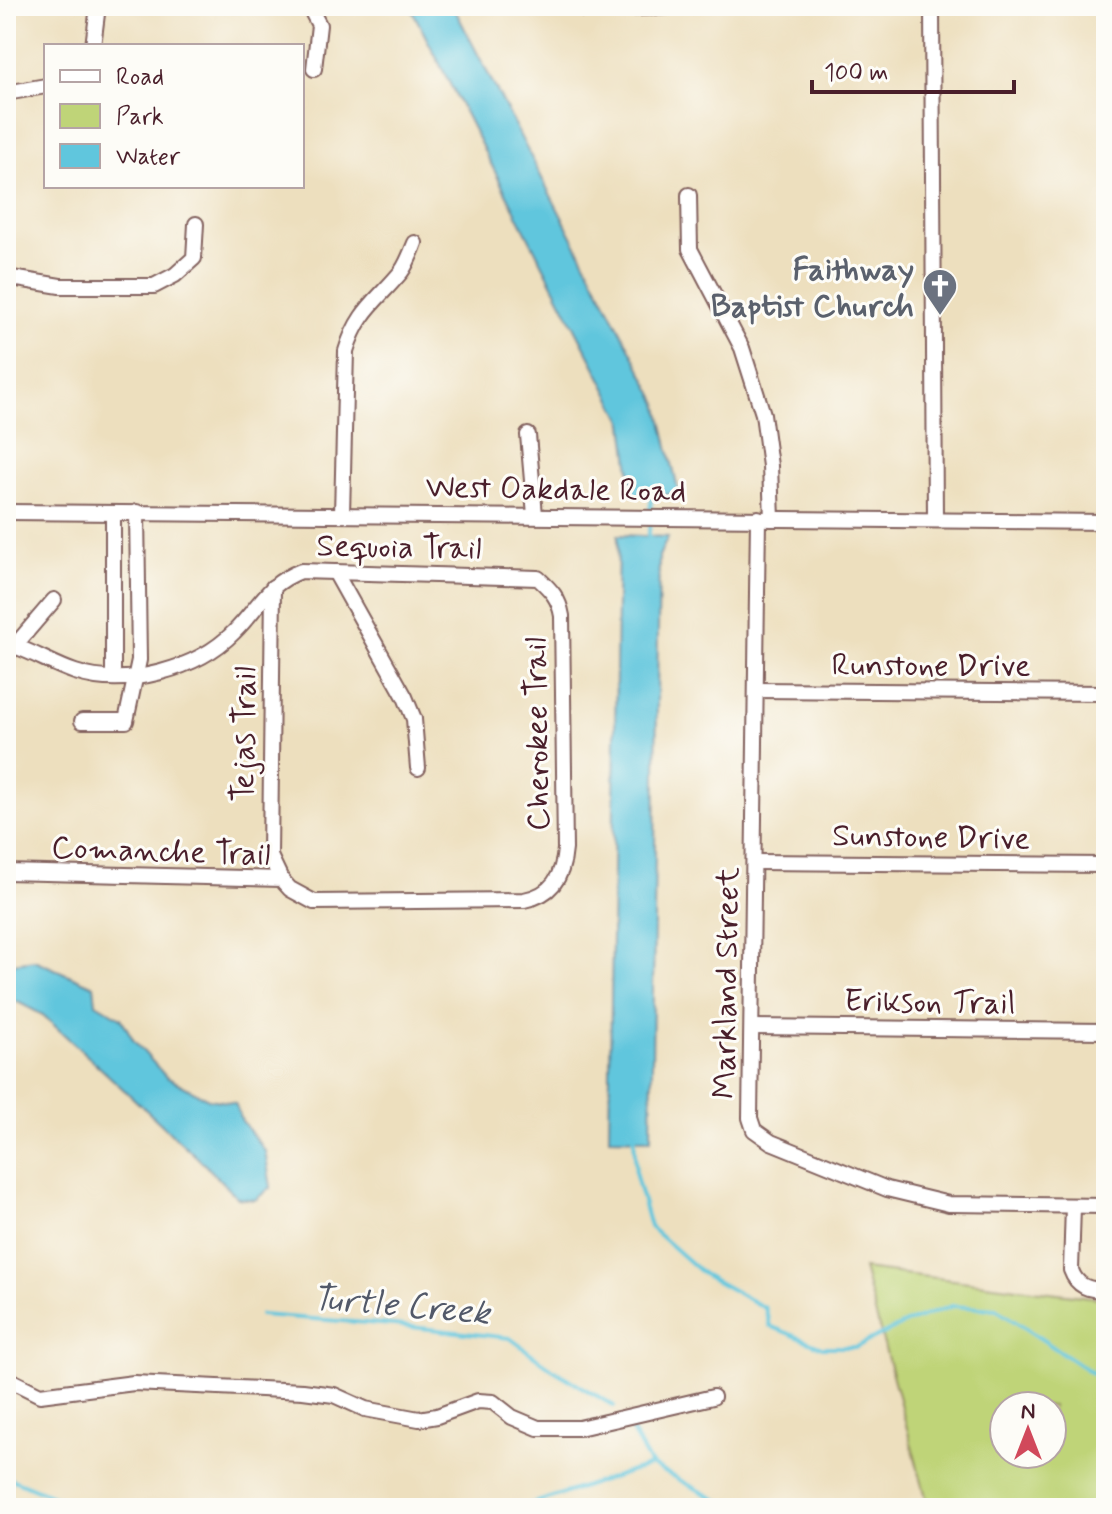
<svg xmlns="http://www.w3.org/2000/svg" width="1112" height="1514" font-family="Mynerve,sans-serif">
<style>
.green{fill:#bfd478;stroke:#847a52;stroke-width:2;fill-rule:evenodd}
.water{fill:#60c6dd;stroke:#557284;stroke-width:2}
.lines{fill:none;stroke-linecap:round;stroke-linejoin:round}
.stream{stroke:#60c6dd;stroke-width:4}
.minor-casing{stroke:#83625e;stroke-width:18}
.minor{stroke:#fff;stroke-width:14}
.labels{text-anchor:middle;stroke-width:6;stroke-linejoin:round;paint-order:stroke}
.worship-label{font-size:32px;font-weight:bold;fill:#5b616d;stroke:#fdfcf7;text-anchor:end}
.street-label{font-size:32px;fill:#4a1f2b;stroke:#fdfcf7}
.water-label{font-size:34px;font-style:italic;fill:#525969;stroke:#fdfcf7}
</style>
<rect width="100%" height="100%" fill="#fdfcf7"/>
<filter id="ink" filterUnits="userSpaceOnUse"><feTurbulence type="fractalNoise" baseFrequency=".0125" numOctaves="2"/><feDisplacementMap in="SourceGraphic" scale="16" xChannelSelector="R" yChannelSelector="G"/><feConvolveMatrix kernelMatrix="1 2 1 2 8 2 1 2 1" color-interpolation-filters="sRGB"/></filter>
<filter id="wash" filterUnits="userSpaceOnUse"><feTurbulence type="fractalNoise" baseFrequency=".006" numOctaves="4" result="noise"/><feDisplacementMap in="SourceGraphic" scale="32" xChannelSelector="R" yChannelSelector="G"/><feGaussianBlur stdDeviation="1.8" result="paint"/><feColorMatrix in="noise" values="0 0 0 0 0 0 0 0 0 0 0 0 0 0 0 0 0 1.4 0 .05"/><feComposite in="paint" operator="in"/></filter>
<g filter="url(#wash)">
<rect width="100%" height="100%" fill="#eddfbe"/>
<!-- green -->
<path class="green" d="M863,1269L1106,1299V1508H929ZM1004,1406H1052V1454H1004Z"/>
<!-- water -->
<g class="water">
<path d="M410,6H453L658,403L679,494L633,495L624,423Z"/>
<path d="M618,535L668,537L659,556L651,1139L609,1138Z"/>
<path d="M34,960L94,986L96,1003L121,1018L134,1041L166,1077L208,1099L235,1103L242,1121L265,1151L271,1187L255,1200L238,1198L198,1158L43,1015L18,1002H6V964Z"/>
</g>
<g class="lines">
<!-- stream -->
<g class="stream">
<path d="M650,513L652,490"/>
<path d="M648,541L650,522"/>
<path d="M634,1134L636,1176L650,1227L703,1274L765,1308L770,1326L822,1347H856L908,1322L952,1306L996,1309L1106,1382"/>
<path d="M260,1315L394,1325L510,1338L552,1369L614,1406"/>
<path d="M630,1428L651,1465"/>
<path d="M651,1465L733,1508"/>
<path d="M6,1477L82,1508"/>
<path d="M519,1508L651,1465"/>
</g>
</g>
</g>
<g filter="url(#ink)">
<g class="lines">
<defs>
<g id="minor">
<path d="M309,6L319,25L314,69"/>
<path d="M574,6L585,10L699,6"/>
<path d="M932,6L935,520"/>
<path d="M93,46L98,6"/>
<path d="M6,93L46,86"/>
<path d="M689,195L690,249L742,348L763,414L770,466L772,519"/>
<path d="M6,277L60,286H154L175,275L194,258L196,224"/>
<path d="M528,435L535,515"/>
<path d="M6,512L1106,522"/>
<path d="M342,514L346,351C358,311 376,302 401,272C407,264 411,253 415,243"/>
<path d="M758,518L750,1118L754,1130L771,1142L887,1189L949,1204L1106,1206"/>
<path d="M335,572L405,697L414,719L418,768"/>
<path d="M273,587L270,856L281,879"/>
<path d="M6,656L54,600"/>
<path d="M113,677V513"/>
<path d="M756,690L1106,693"/>
<path d="M82,721H126L139,660L137,512"/>
<path d="M755,862L1106,865"/>
<path d="M6,872L281,879L290,889L314,902L524,900C552,895 563,876 565,849L562,616C559,598 551,590 538,578L301,571C266,584 259,608 234,632C198,669 126,689 75,672C54,665 35,653 14,646"/>
<path d="M753,1027L1106,1031"/>
<path d="M1073,1206L1071,1270C1077,1287 1089,1290 1106,1290"/>
<path d="M6,1378L40,1395L134,1383L303,1391L334,1395L365,1409L419,1419L437,1416L478,1401L493,1402L512,1417L538,1428H579L713,1397"/>
</g>
</defs>
<!-- minor casing -->
<use href="#minor" class="minor-casing"/>
<!-- minor -->
<use href="#minor" class="minor"/>
</g>
</g>
<!-- icons -->
<defs>
<symbol id="church-pin" viewBox="-11 -11 22 30"><path d="M0 17L-7.5 6A9.5 9.5 0 1 1 7.5 6Z" fill="#6b7280" stroke="#fdfcf7"/><path d="M-1.2-6h2.4v3.5h3.3v2.4h-3.3V6h-2.4V-.1h-3.3v-2.4h3.3Z" fill="#fff"/></symbol>
</defs>
<g fill-rule="evenodd">
<use href="#church-pin" x="920" y="266" width="40" height="54"/>
</g>
<g class="labels">
<!-- worship labels -->
<g class="worship-label">
<text x="914" y="279">Faithway<tspan x="914" dy="37">Baptist Church</tspan></text>
</g>
<!-- street labels -->
<g class="street-label">
<text transform="translate(556 488) rotate(1)" y="11">West Oakdale Road</text>
<text transform="translate(399 546) rotate(1)" y="11">Sequoia Trail</text>
<text x="931" y="675">Runstone Drive</text>
<text transform="translate(243 734) rotate(-89)" y="11">Tejas Trail</text>
<text transform="translate(536 734) rotate(-91)" y="11">Cherokee Trail</text>
<text transform="translate(931 836) rotate(1)" y="11">Sunstone Drive</text>
<text transform="translate(161 850) rotate(2)" y="11">Comanche Trail</text>
<text transform="translate(725 983) rotate(-89)" y="11">Markland Street</text>
<text transform="translate(930 1001) rotate(1)" y="11">Erikson Trail</text>
</g>
<!-- water labels -->
<g class="water-label">
<text transform="translate(401 1304) rotate(5)" y="12">Turtle Creek</text>
</g>
</g>
<!-- margin -->
<rect width="1112" height="1514" fill="none" stroke="#fdfcf7" stroke-width="32"/>
<!-- legend -->
<rect x="44" y="44" width="260" height="144" fill="#fdfcf7" stroke="#b5a4a5" stroke-width="2"/>
<rect x="60" y="70" width="40" height="12" fill="#ffffff" stroke="#b5a4a5" stroke-width="2"/>
<text x="116" y="84" font-size="24" fill="#4a1f2b">Road</text>
<rect x="60" y="104" width="40" height="24" fill="#bfd478" stroke="#b5a4a5" stroke-width="2"/>
<text x="116" y="124" font-size="24" fill="#4a1f2b">Park</text>
<rect x="60" y="144" width="40" height="24" fill="#60c6dd" stroke="#b5a4a5" stroke-width="2"/>
<text x="116" y="164" font-size="24" fill="#4a1f2b">Water</text>
<!-- north arrow -->
<g transform="translate(1028 1430)"><circle r="38" fill="#fdfcf7" stroke="#b5a4a5" stroke-width="2"/>
<path d="M0-6L14 30L0 20L-14 30Z" fill="#d1495b"/>
<text y="-12" font-size="22" font-weight="bold" text-anchor="middle" fill="#4a1f2b">N</text>
</g>
<!-- scale -->
<path d="M812 80v12h202v-12" fill="none" stroke="#4a1f2b" stroke-width="4"/>
<text x="824" y="80" font-size="24" fill="#4a1f2b" stroke="#fdfcf7" stroke-width="6" paint-order="stroke">100 m</text>
</svg>
